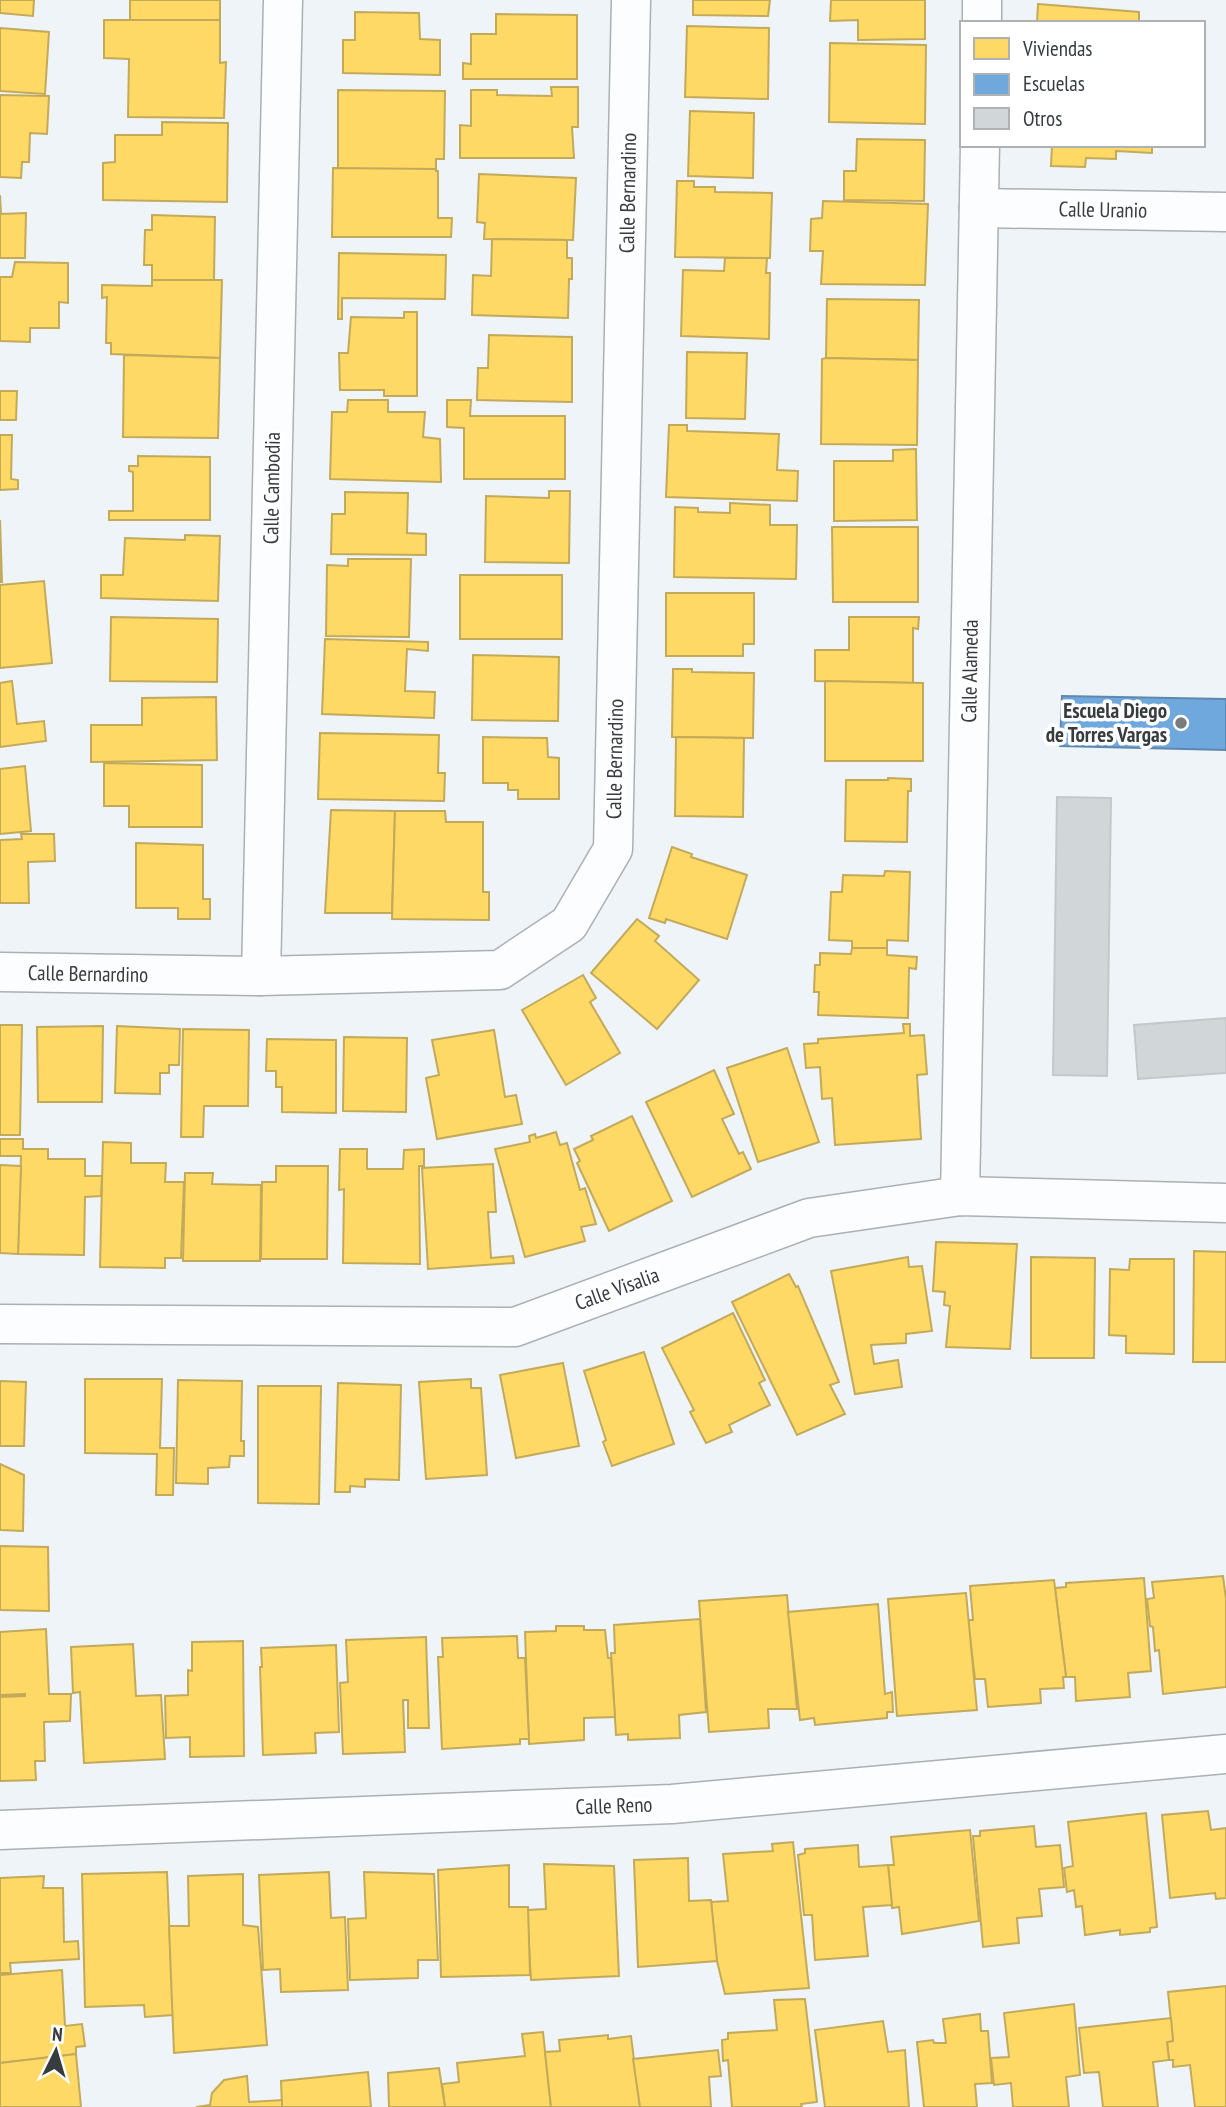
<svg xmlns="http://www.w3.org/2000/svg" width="1226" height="2107" font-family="'PT Sans Narrow',sans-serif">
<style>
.homes{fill:#ffd966;stroke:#c3aa5a;stroke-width:2}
.schools{fill:#6fa8dc;stroke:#5e88ad;stroke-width:2}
.building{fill:#d1d6d9;stroke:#c3c8cb;stroke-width:2}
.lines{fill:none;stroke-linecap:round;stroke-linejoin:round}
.street-casing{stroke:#abb0b2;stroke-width:41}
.street{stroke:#fcfdfe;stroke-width:38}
.poi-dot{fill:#777c7f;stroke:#fff;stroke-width:2.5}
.labels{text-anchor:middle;stroke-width:7;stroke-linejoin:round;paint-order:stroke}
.street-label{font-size:21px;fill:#373c3e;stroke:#fff}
.poi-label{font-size:21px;font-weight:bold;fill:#373c3e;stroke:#fff;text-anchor:end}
</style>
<rect width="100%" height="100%" fill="#eef4f8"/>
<!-- homes -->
<g class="homes">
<path d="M0,0H34L33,16L0,13Z"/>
<rect x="130" y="0" width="90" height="20"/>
<path d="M693,0H770L768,16L693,15Z"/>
<path d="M831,0H925V39L858,40V20L830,21Z"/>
<path d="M1038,4L1139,12V23H1037Z"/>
<path d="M355,12L419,13L420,39L440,40V75L343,73V40H355Z"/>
<path d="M496,14L577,15V79H463V63L471,64V34H496Z"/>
<path d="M104,20H220V63L226,62L224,118L128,117L129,59L104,58Z"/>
<path d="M687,26L769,28L768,99L685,97Z"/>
<path d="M0,28L49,32L45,94L0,91Z"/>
<path d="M830,43L926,45L925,124L829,122Z"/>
<path d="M551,87H578V127H572L574,158H460V125L471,126V90H497V95L552,96Z"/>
<path d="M338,90L445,91L444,159H436V169H338Z"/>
<path d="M0,95L49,96L47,134L30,133L29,162H22L21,178L0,177Z"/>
<path d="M690,111L754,113L753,178L688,176Z"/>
<path d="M162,122L228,123L227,202L103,200V163L115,162V135H162Z"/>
<path d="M857,139L925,140L924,201L844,200V171H856Z"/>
<path d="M1052,145H1152V153L1116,151V159L1086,158L1085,167L1051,166Z"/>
<path d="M333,168L436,169V171H438V218H452L451,237H332Z"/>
<path d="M479,174L576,178L573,240L484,239L485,223L477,222Z"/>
<path d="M677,181H694V187H715V192L772,193L770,258L675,257Z"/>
<path d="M0,195L1,214L26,213L25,258H0Z"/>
<path d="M823,201L928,204L925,285L821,284L823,251H810L811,219L822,218Z"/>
<path d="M152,215L215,217L214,280H152V265H144L145,230H152Z"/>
<path d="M492,239L567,240V258H572V279H569L568,318L472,315L473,275L491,276Z"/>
<path d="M339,253L446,255L445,299L342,298V319H338Z"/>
<path d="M725,258H767L766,273H770L769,339L681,336L683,270L724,271Z"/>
<path d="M15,262L68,263V303L59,302V328H30V342L0,341V277H12Z"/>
<path d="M152,280H222L220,358L111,354V343H106L107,297L102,298V285L152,286Z"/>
<path d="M827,299L919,300L918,360L826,358Z"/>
<path d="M404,312H417V396H384V390H340L339,353H348L351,317L404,318Z"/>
<path d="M489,335L572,337V402L477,400L478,368H488Z"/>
<path d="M687,352L747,353L745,419L686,418Z"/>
<path d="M124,355L220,358L218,438L123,437Z"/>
<path d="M826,358L918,360L917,445L821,444L822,359Z"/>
<path d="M0,391H17L16,420H0Z"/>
<path d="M348,400H388V412H425L423,437L440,439L441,482L330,479L332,412H347Z"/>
<path d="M447,400H471L470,416H565V479H464V428L447,427Z"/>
<path d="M669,425H687V431L779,434L777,470L798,471L797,501L666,497Z"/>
<path d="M0,435H12L11,479L18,480V489L0,490Z"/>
<path d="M916,449L917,520L834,521V461H893V450Z"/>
<path d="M138,456L210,457V520H109V511H133V472L129,471V466H138Z"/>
<path d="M549,491H570L569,563L485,562L486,496L549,498Z"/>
<path d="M345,492L408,493L407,533L426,534V555L331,554L332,514H345Z"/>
<path d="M730,503L770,505V525H797L796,579L674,577L675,507L698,508V512L730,513Z"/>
<path d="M0,520L2,582H0Z"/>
<path d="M832,527H918V602H833Z"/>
<path d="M185,535L220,536L218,601L101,598V575H123L125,538L185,540Z"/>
<path d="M348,559H411L409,637L326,636L327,565L348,566Z"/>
<rect x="460" y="575" width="102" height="64"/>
<path d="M44,581L52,663L0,668V585Z"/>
<path d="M666,593H754V644H743V656H666Z"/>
<path d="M111,617L218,619L217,682L110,681Z"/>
<path d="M849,617H919L918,629L913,628V683L815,681V650H849Z"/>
<path d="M325,639L428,642V651L407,649L405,691L435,692L434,718L322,714Z"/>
<path d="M473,655L559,657L558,721L472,720Z"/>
<path d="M673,669H692V672L754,673L753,738L672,737Z"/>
<path d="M12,681L17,724L44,721L46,741L0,747V683Z"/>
<path d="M825,681L923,683V761H825Z"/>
<path d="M216,697L217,760L91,762V725H142V698Z"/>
<path d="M320,733L439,735L438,773H445L444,801L318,799Z"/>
<path d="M483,737L547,738L548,757L559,758V799H518V790H508V783H483Z"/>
<path d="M676,737L744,738L743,817L675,816Z"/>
<path d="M104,763L202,765V827H129V806H104Z"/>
<path d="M25,766L31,831L0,834V769Z"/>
<path d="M888,778L911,779V791H908L907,842L845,841L846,780H888Z"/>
<path d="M331,810L395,811L392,913H325Z"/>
<path d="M395,811H445L446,822H483V892H489V920L392,919Z"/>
<path d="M21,834H54L55,861L28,862L29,903H0V840L22,839Z"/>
<path d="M136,843L203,845V899H210V919H178V908H136Z"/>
<path d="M672,847L692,854L691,857L747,875L727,939L666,919L665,923L649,918Z"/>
<path d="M885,871L910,872L908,941L887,940V948H852V941L829,940L831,892H842L843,875L884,876Z"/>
<path d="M637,919L659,936L655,941L699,980L657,1029L591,973Z"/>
<path d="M852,948H887V955L917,957L916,969L909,968L908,1018L818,1015L819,992H814L815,965H820V953L851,954Z"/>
<path d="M583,975L596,998L590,1002L620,1053L566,1085L522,1010Z"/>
<path d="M903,1024H910V1036L924,1035L927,1074L917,1075L921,1139L835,1145L832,1098L822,1099L820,1067L806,1068L804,1044L818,1043V1039L904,1033Z"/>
<path d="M0,1025H22L20,1135H0Z"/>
<path d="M103,1026L102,1102H38L37,1027Z"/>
<path d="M117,1026L180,1029L179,1065H169V1073H160V1094L115,1093Z"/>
<path d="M183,1029L249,1030L248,1106H204L203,1137H181Z"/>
<path d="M494,1030L505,1097L516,1095L522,1124L437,1139L426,1078L439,1075L432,1040Z"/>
<path d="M344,1037L407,1038L406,1112L343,1111Z"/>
<path d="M267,1039L336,1040V1113L282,1112V1087H276V1071H266Z"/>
<path d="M787,1048L819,1142L758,1162L727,1068Z"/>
<path d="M714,1070L734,1114L722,1119L739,1154L743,1152L751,1169L692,1197L646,1102Z"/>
<path d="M632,1116L672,1201L609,1231L577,1163L580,1161L574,1149L593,1140L591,1136Z"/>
<path d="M556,1132L560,1145L567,1143L580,1190L585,1188L596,1224L581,1227L585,1241L525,1257L495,1149L530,1142L529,1136L535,1134L536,1138Z"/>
<path d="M0,1139H23V1149H48V1159H85V1176H102L101,1196L85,1197L84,1255L18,1254L21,1156H0Z"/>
<path d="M103,1142L131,1143V1163H166L165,1182H184L181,1258H165V1268L100,1267Z"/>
<path d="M340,1149H367V1169H403L404,1150L424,1149V1166H419L420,1264L343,1263L344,1189L339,1190Z"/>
<path d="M493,1164L496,1212H488L491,1258L513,1256L514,1263L428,1269L422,1168Z"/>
<path d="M0,1165L21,1166L18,1254L0,1253Z"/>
<path d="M276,1166H328L327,1259H261L262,1182H276Z"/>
<path d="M185,1173H213L212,1184L261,1185L260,1261H183Z"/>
<path d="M936,1242L1017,1244L1010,1349L946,1347L950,1306L944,1305L945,1292L933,1291Z"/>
<path d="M1194,1251L1226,1252V1362H1193Z"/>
<path d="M908,1257L909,1267L922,1266L932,1331L906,1334V1343L871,1345L874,1364L898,1360L902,1387L855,1394L831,1271Z"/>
<path d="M1031,1257L1095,1258L1094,1358H1031Z"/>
<path d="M1130,1259H1174V1354L1126,1353V1336L1109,1335L1110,1269L1129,1270Z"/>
<path d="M789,1274L796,1287L798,1286L839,1382L830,1385L845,1414L797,1435L732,1302Z"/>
<path d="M733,1313L765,1380L759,1383L770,1405L729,1425L732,1432L706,1443L690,1412L694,1410L662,1348Z"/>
<path d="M644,1352L674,1444L612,1466L603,1442L606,1440L584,1371Z"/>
<path d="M563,1363L579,1446L516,1458L500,1375Z"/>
<path d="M85,1379H162L160,1448H174L173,1495H156L157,1454L85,1453Z"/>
<path d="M471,1379V1388H481L487,1475L426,1479L419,1382Z"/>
<path d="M178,1380L242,1381L241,1441H244V1456H230L229,1467L208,1468V1484L176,1483Z"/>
<path d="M0,1381L26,1382L24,1446H0Z"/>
<path d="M338,1383L401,1385L399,1480L365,1479V1487L350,1486V1492H335Z"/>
<path d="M258,1386H321L319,1504L258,1503Z"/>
<path d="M0,1464L24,1475L23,1531L0,1530Z"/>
<path d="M0,1546L48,1547L49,1611L0,1610Z"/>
<path d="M1223,1576L1226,1599V1687L1163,1694L1159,1650L1155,1651L1153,1627L1150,1626L1147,1599L1154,1598L1152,1582Z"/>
<path d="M1144,1578L1151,1671L1128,1673L1130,1697L1076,1701L1075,1677H1066L1055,1588L1066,1587V1583Z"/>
<path d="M1054,1580L1066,1677H1063L1064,1688L1040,1689L1041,1703L988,1707L985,1679H975L968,1620H973L970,1586Z"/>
<path d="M966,1593L977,1710L897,1716L888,1599Z"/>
<path d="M787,1595L797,1709H768L769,1728L709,1732L699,1601Z"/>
<path d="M878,1604L885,1694L892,1692L893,1712H887V1718L815,1725L814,1718L800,1720L788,1612Z"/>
<path d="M700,1619L706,1712L679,1715L680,1738L628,1740V1734L616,1735L611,1653H615L614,1625Z"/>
<path d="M556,1626H584V1630H605L608,1658H611L615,1717L584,1718V1740L529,1744L525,1632L556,1631Z"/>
<path d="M46,1629L49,1694H71L70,1721L44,1722L45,1761H35L36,1780L0,1781V1697L25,1696V1694L0,1695V1632Z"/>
<path d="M517,1636L518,1658H525L529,1739H520V1744L442,1749L438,1657H443L442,1638Z"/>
<path d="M426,1637L429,1728H408V1700H403L405,1752L343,1754L340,1683L348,1682L346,1640Z"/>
<path d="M243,1641L244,1756L190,1757V1737L166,1738L165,1696L188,1695V1670L192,1671V1642Z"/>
<path d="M133,1644L136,1696L161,1695L165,1759L84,1763L80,1692L73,1693L71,1647Z"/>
<path d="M336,1645L339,1732L315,1733L316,1753L263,1755L260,1667H262L261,1648Z"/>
<path d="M1208,1811L1211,1830L1226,1828V1898L1216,1899L1215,1893L1170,1898L1162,1815Z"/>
<path d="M1146,1813L1157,1927L1150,1928V1932L1120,1935V1930L1085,1935L1082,1906L1076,1907L1074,1890L1067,1892L1064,1868L1073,1866L1068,1822Z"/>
<path d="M1034,1826L1036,1847L1060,1845L1064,1887L1039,1889L1042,1916L1017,1918L1019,1943L983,1947L973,1836H980V1831Z"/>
<path d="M970,1830L979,1921L902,1934L899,1907L892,1908L888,1865H894L891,1837Z"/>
<path d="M793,1842L809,1988L725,1994L717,1961L711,1902L728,1901L723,1854L773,1851L772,1844Z"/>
<path d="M858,1845L859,1867L888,1865L892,1905L863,1907L868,1956L815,1960L812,1915H804L798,1855L805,1853V1849Z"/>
<path d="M688,1858L689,1901L711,1900L717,1961L638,1967L634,1860Z"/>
<path d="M544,1864L614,1866L619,1976L531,1980L527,1910L546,1909Z"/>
<path d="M509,1865V1907H528L530,1975L441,1977L438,1870Z"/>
<path d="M167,1872L173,2015L145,2017L144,2005L85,2007L82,1874Z"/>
<path d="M329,1872L331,1918L345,1917L348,1990L281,1992L280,1969L263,1970L259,1875Z"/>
<path d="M364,1872L434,1874L438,1960H418V1978L350,1980L348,1919L366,1918Z"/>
<path d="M243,1874V1925L258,1927L267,2045L174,2053L169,1926H189L188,1876Z"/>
<path d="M44,1876L43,1888H63L64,1942L78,1941L79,1959L10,1963L11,1973H0V1878Z"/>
<path d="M62,1970L65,2026L82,2024L85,2046L76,2047V2054L0,2063V1975Z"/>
<path d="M1226,1986V2107H1195L1190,2065L1173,2067V2060H1169L1167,2042L1173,2041L1168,1992Z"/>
<path d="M805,1999L817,2102L801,2104L802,2107H732L728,2060L723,2061L722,2040L728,2039V2033L777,2030L774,2000Z"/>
<path d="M1074,2004L1080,2075L1066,2077L1069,2107H1013L1011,2083L994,2085L991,2058L1009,2057L1004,2013Z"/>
<path d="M980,2014L981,2031H988L992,2083L975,2084L977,2107H924L917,2042L933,2040L934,2043H946L943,2019Z"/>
<path d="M1171,2018L1173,2041L1167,2042L1169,2060L1153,2062L1158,2107H1103L1099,2072L1084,2073L1079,2028Z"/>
<path d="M883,2021L888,2052L905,2050L909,2107H825L815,2030Z"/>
<path d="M543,2032L551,2107H445L442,2084L459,2082L457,2063L525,2056L522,2034Z"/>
<path d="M608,2035V2039L631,2036L640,2107H551L545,2052L560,2051L559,2040Z"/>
<path d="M718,2050L721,2076L709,2077L711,2107H640L633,2059Z"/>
<path d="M76,2054L81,2107H0V2063Z"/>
<path d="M439,2068L445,2107H389L388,2073Z"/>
<path d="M368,2072L371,2107H282L281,2081Z"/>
<path d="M247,2076L249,2102L282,2100V2107H196L210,2105L212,2093L224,2080Z"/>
</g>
<!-- schools -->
<path class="schools" d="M1062,696L1226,699V750L1060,746Z"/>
<!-- building -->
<g class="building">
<path d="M1057,797L1111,798L1107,1076L1053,1075Z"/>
<path d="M1226,1018V1073L1138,1079L1134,1025Z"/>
</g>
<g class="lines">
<defs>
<g id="street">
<path d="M982,23V0"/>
<path d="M979,208L1226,212"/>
<path d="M0,972L261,976L500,970L569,924L613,849L631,0"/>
<path d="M261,976L283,0"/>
<path d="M960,1196L980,145"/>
<path d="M0,1324L515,1327L809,1218L960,1196L1226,1203"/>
<path d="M0,1830L672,1804L1226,1754"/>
</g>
</defs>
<!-- street casing -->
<use href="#street" class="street-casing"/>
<!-- street -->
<use href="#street" class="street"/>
</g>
<!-- markers -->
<circle class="poi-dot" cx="1181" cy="723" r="7"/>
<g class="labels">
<!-- street labels -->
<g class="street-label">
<text transform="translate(628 193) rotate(-89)" y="7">Calle Bernardino</text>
<text transform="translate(1103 210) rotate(1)" y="7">Calle Uranio</text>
<text transform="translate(272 488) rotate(-89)" y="7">Calle Cambodia</text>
<text transform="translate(970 671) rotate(-89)" y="7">Calle Alameda</text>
<text transform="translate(615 759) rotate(-89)" y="7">Calle Bernardino</text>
<text transform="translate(88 974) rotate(1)" y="7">Calle Bernardino</text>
<text transform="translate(617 1289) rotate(-20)" y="7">Calle Visalia</text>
<text transform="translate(614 1806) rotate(-2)" y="7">Calle Reno</text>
</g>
<!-- poi labels -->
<g class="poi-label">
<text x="1167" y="718">Escuela Diego<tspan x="1167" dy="24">de Torres Vargas</tspan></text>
</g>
</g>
<!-- legend -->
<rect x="960" y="21" width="245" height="126" fill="#ffffff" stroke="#afb1b2" stroke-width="2"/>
<rect x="974" y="38" width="35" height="21" fill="#ffd966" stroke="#afb1b2" stroke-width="2"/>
<text x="1023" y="56" font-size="21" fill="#373c3e">Viviendas</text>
<rect x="974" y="74" width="35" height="21" fill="#6fa8dc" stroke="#afb1b2" stroke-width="2"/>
<text x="1023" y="91" font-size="21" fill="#373c3e">Escuelas</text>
<rect x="974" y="108" width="35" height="21" fill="#d1d6d9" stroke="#afb1b2" stroke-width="2"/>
<text x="1023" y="126" font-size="21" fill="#373c3e">Otros</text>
<!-- north arrow -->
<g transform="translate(56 2051) rotate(5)" stroke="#ffffff" stroke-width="5" paint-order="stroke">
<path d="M0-5L12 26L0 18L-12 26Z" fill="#373c3e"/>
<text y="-10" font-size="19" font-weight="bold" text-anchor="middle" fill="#373c3e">N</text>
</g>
</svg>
